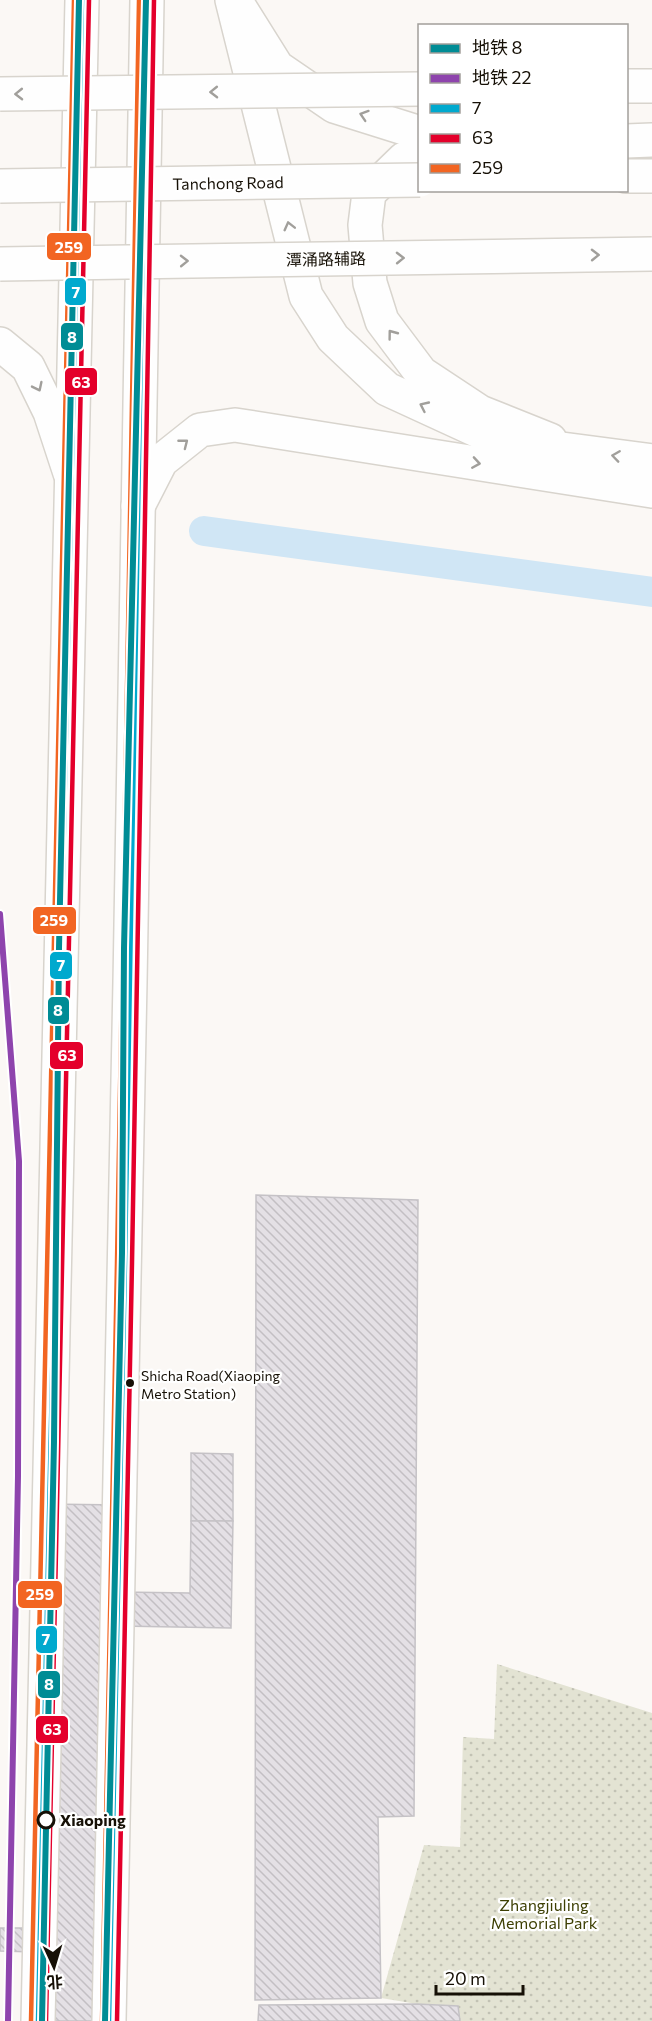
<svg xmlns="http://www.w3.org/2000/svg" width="652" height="2021" font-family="Commissioner,'Noto Sans SC',sans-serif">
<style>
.grass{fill:url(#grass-dots)}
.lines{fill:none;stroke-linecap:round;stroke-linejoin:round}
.canal{stroke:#d0e6f5;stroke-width:30}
.building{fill:url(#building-back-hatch);stroke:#c5c2c6;stroke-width:1.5}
.minor-casing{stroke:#d8d4cd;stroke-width:36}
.major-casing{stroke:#d8d4cd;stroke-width:36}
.minor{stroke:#fefefe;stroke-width:33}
.major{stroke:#fefefe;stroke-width:33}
.minor-bridge-casing{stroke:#d8d4cd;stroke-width:36;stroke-linecap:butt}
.major-bridge-casing{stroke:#d8d4cd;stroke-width:36;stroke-linecap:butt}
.minor-bridge{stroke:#fefefe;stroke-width:33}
.major-bridge{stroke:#fefefe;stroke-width:33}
.bus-1-casing{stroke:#fff;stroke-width:9}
.bus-2-casing{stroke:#fff;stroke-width:9}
.bus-3-casing{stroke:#fff;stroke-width:9}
.bus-1{stroke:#00a9ce;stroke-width:4.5}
.bus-2{stroke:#e4002b;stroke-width:4.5}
.bus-3{stroke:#f26522;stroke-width:4.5}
.metro-1-casing{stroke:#fff;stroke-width:10}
.metro-2-casing{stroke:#fff;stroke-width:10}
.metro-1{stroke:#008c95;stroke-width:6}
.metro-2{stroke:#8e44ad;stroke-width:6}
.oneway{stroke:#a19f9b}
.bus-dot{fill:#161006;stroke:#fff;stroke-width:2}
.stop-dot{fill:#fff;stroke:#161006;stroke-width:3}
.labels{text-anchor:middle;stroke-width:4.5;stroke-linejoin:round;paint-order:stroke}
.bus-label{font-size:14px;fill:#161006;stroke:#fff;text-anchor:start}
.street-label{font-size:16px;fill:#161006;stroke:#fff}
.stop-label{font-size:16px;font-weight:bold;fill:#161006;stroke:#fff;text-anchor:start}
.park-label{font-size:16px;fill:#3d3f03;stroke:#fff}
.line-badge{stroke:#fff;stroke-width:2}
.badge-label{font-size:16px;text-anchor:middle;font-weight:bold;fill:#fff}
</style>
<defs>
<pattern id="grass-dots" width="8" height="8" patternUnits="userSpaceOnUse" patternTransform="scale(1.5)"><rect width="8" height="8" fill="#e3e3d3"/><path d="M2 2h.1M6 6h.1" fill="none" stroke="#c2c2b4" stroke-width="1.8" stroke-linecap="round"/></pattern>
<pattern id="building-back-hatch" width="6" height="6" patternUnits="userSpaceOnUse" patternTransform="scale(1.5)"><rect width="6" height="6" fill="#e4e0e5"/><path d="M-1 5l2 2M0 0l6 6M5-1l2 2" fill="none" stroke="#c3bfc3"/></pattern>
</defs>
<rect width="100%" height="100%" fill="#fbf8f5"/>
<!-- grass -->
<path class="grass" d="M497,1664L652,1713V2021H460L457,2006L417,2004L381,1998L424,1845L460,1847L463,1737L494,1739Z"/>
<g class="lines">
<!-- canal -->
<path class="canal" d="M204,531L652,592"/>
</g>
<!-- building -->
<g class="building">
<path d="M256,1195L418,1200L414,1816L378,1817L381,1998L255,2000Z"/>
<path d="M191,1453L233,1454V1521H191Z"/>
<path d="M44,1504L122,1505L120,1592L190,1593L191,1521H233L231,1628L120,1626L113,2021H34L35,1952L0,1951V1928H36Z"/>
<path d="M417,2004L458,2006L460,2021H258L259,2005Z"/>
</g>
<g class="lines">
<defs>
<g id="minor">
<path d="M235,0L277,67L334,106L420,133"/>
<path d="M626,141L652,140"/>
<path d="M420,154L404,159L369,193L365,225L370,283L382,321L421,373L480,412L550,440"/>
<path d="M0,344L28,367L50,412L70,473"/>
<path d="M138,506L161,461L200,430L235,425L652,491"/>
</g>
<g id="major">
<path d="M232,0L306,296L333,338L387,389L487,435L524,444L652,461"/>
<path d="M626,86H652"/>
<path d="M626,176H652"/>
<path d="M38,2021L82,0"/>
<path d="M109,2021C125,1347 135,674 147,0"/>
</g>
</defs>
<!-- minor casing -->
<use href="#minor" class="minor-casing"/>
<!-- major casing -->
<use href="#major" class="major-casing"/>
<!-- minor -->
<use href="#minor" class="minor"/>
<!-- major -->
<use href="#major" class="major"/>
<defs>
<path id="minor-bridge" d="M0,264L652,254"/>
<g id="major-bridge">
<path d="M0,94L420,89"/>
<path d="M0,186L420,180"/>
</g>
</defs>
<!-- minor-bridge casing -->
<use href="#minor-bridge" class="minor-bridge-casing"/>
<!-- major-bridge casing -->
<use href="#major-bridge" class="major-bridge-casing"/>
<!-- minor-bridge -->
<use href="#minor-bridge" class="minor-bridge"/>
<!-- major-bridge -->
<use href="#major-bridge" class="major-bridge"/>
<defs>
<g id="bus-1">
<path d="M38,2021L82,0"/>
<path d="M109,2021L125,1263L147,0"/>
</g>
<g id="bus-2">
<path d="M46,2021L89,0"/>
<path d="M117,2021L132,1263L154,0"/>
</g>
<g id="bus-3">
<path d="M31,2021L74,0"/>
<path d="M102,2021L117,1263L139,0"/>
</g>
</defs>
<!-- bus-1 casing -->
<use href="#bus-1" class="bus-1-casing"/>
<!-- bus-2 casing -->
<use href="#bus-2" class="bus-2-casing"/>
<!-- bus-3 casing -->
<use href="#bus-3" class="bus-3-casing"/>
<!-- bus-1 -->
<use href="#bus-1" class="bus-1"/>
<!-- bus-2 -->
<use href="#bus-2" class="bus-2"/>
<!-- bus-3 -->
<use href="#bus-3" class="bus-3"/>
<defs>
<g id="metro-1">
<path d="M42,2021L54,1442L59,948L79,0"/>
<path d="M105,2021L122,1253L124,948L146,0"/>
</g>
<path id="metro-2" d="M0,914L19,1161L18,1476L8,2021"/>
</defs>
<!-- metro-1 casing -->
<use href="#metro-1" class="metro-1-casing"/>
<!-- metro-2 casing -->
<use href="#metro-2" class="metro-2-casing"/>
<!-- metro-1 -->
<use href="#metro-1" class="metro-1"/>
<!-- metro-2 -->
<use href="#metro-2" class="metro-2"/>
</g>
<!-- one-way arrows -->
<defs><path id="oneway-chevron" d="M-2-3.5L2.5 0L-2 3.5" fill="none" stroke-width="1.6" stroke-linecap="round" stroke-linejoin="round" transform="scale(1.5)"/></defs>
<g class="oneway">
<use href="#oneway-chevron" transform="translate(214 92) rotate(179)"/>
<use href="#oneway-chevron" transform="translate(19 94) rotate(179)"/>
<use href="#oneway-chevron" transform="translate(364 115) rotate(-162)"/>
<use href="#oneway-chevron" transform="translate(289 226) rotate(-104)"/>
<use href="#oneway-chevron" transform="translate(595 255) rotate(-1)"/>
<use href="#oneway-chevron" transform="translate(400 258) rotate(-1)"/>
<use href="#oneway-chevron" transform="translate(184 261) rotate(-1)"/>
<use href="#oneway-chevron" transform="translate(392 334) rotate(-127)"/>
<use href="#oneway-chevron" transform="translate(38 387) rotate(64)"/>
<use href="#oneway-chevron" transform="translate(424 406) rotate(-155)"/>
<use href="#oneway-chevron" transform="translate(184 443) rotate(-38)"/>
<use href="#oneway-chevron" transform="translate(616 456) rotate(-172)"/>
<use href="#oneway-chevron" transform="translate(476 463) rotate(9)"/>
</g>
<!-- markers -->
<circle class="bus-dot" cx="130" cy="1383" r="5"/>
<circle class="stop-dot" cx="46" cy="1820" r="8"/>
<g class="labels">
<!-- bus labels -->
<g class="bus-label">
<text x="141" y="1381">Shicha Road(Xiaoping<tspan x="141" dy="18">Metro Station)</tspan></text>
</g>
<!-- street labels -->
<g class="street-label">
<text transform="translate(228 183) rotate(-1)" y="6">Tanchong Road</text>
<text transform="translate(326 259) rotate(-1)" y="6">潭涌路辅路</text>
</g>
<!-- stop labels -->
<g class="stop-label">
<text x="60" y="1826">Xiaoping</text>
</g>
<!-- park labels -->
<g class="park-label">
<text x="544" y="1911">Zhangjiuling<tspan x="544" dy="18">Memorial Park</tspan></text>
</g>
</g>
<g class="line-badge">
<rect x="46" y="232" width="46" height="29" rx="6" fill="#f26522"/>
<rect x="64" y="277" width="23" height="29" rx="6" fill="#00a9ce"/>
<rect x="60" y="322" width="24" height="29" rx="6" fill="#008c95"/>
<rect x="64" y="367" width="34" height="29" rx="6" fill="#e4002b"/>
<rect x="32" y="906" width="45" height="29" rx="6" fill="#f26522"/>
<rect x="49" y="951" width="24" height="29" rx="6" fill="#00a9ce"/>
<rect x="47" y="996" width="23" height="29" rx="6" fill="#008c95"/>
<rect x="49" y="1041" width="35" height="29" rx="6" fill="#e4002b"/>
<rect x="17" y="1580" width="46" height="29" rx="6" fill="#f26522"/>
<rect x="35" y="1625" width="23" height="29" rx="6" fill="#00a9ce"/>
<rect x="37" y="1670" width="24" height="29" rx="6" fill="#008c95"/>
<rect x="35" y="1715" width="34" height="29" rx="6" fill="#e4002b"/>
</g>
<g class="badge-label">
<text x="69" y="253">259</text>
<text x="76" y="298">7</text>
<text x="72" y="343">8</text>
<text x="81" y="388">63</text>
<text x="54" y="926">259</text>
<text x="61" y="971">7</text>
<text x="58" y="1016">8</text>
<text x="67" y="1061">63</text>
<text x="40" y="1600">259</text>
<text x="46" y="1645">7</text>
<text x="49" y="1690">8</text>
<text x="52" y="1735">63</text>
</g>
<!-- legend -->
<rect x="418" y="24" width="210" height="168" fill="#ffffff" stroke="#a29f9b" stroke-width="1.5"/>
<rect x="430" y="44" width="30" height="9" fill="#008c95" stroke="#a29f9b" stroke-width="1.5"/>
<text x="472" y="54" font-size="18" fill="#161006">地铁 8</text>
<rect x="430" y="74" width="30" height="9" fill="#8e44ad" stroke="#a29f9b" stroke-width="1.5"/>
<text x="472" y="84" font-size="18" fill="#161006">地铁 22</text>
<rect x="430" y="104" width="30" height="9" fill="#00a9ce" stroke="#a29f9b" stroke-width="1.5"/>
<text x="472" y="114" font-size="18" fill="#161006">7</text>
<rect x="430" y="134" width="30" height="9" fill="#e4002b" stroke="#a29f9b" stroke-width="1.5"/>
<text x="472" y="144" font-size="18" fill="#161006">63</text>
<rect x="430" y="164" width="30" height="9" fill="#f26522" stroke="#a29f9b" stroke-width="1.5"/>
<text x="472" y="174" font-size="18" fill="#161006">259</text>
<!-- north arrow -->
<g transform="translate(54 1967) rotate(176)" stroke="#ffffff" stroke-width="4.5" paint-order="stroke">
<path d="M0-4.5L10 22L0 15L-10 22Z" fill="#161006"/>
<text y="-9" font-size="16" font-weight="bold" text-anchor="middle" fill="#161006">北</text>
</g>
<!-- scale -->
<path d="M436 1985v9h87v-9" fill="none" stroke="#161006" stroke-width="3"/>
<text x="445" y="1985" font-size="18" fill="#161006" stroke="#ffffff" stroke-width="4.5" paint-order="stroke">20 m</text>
</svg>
